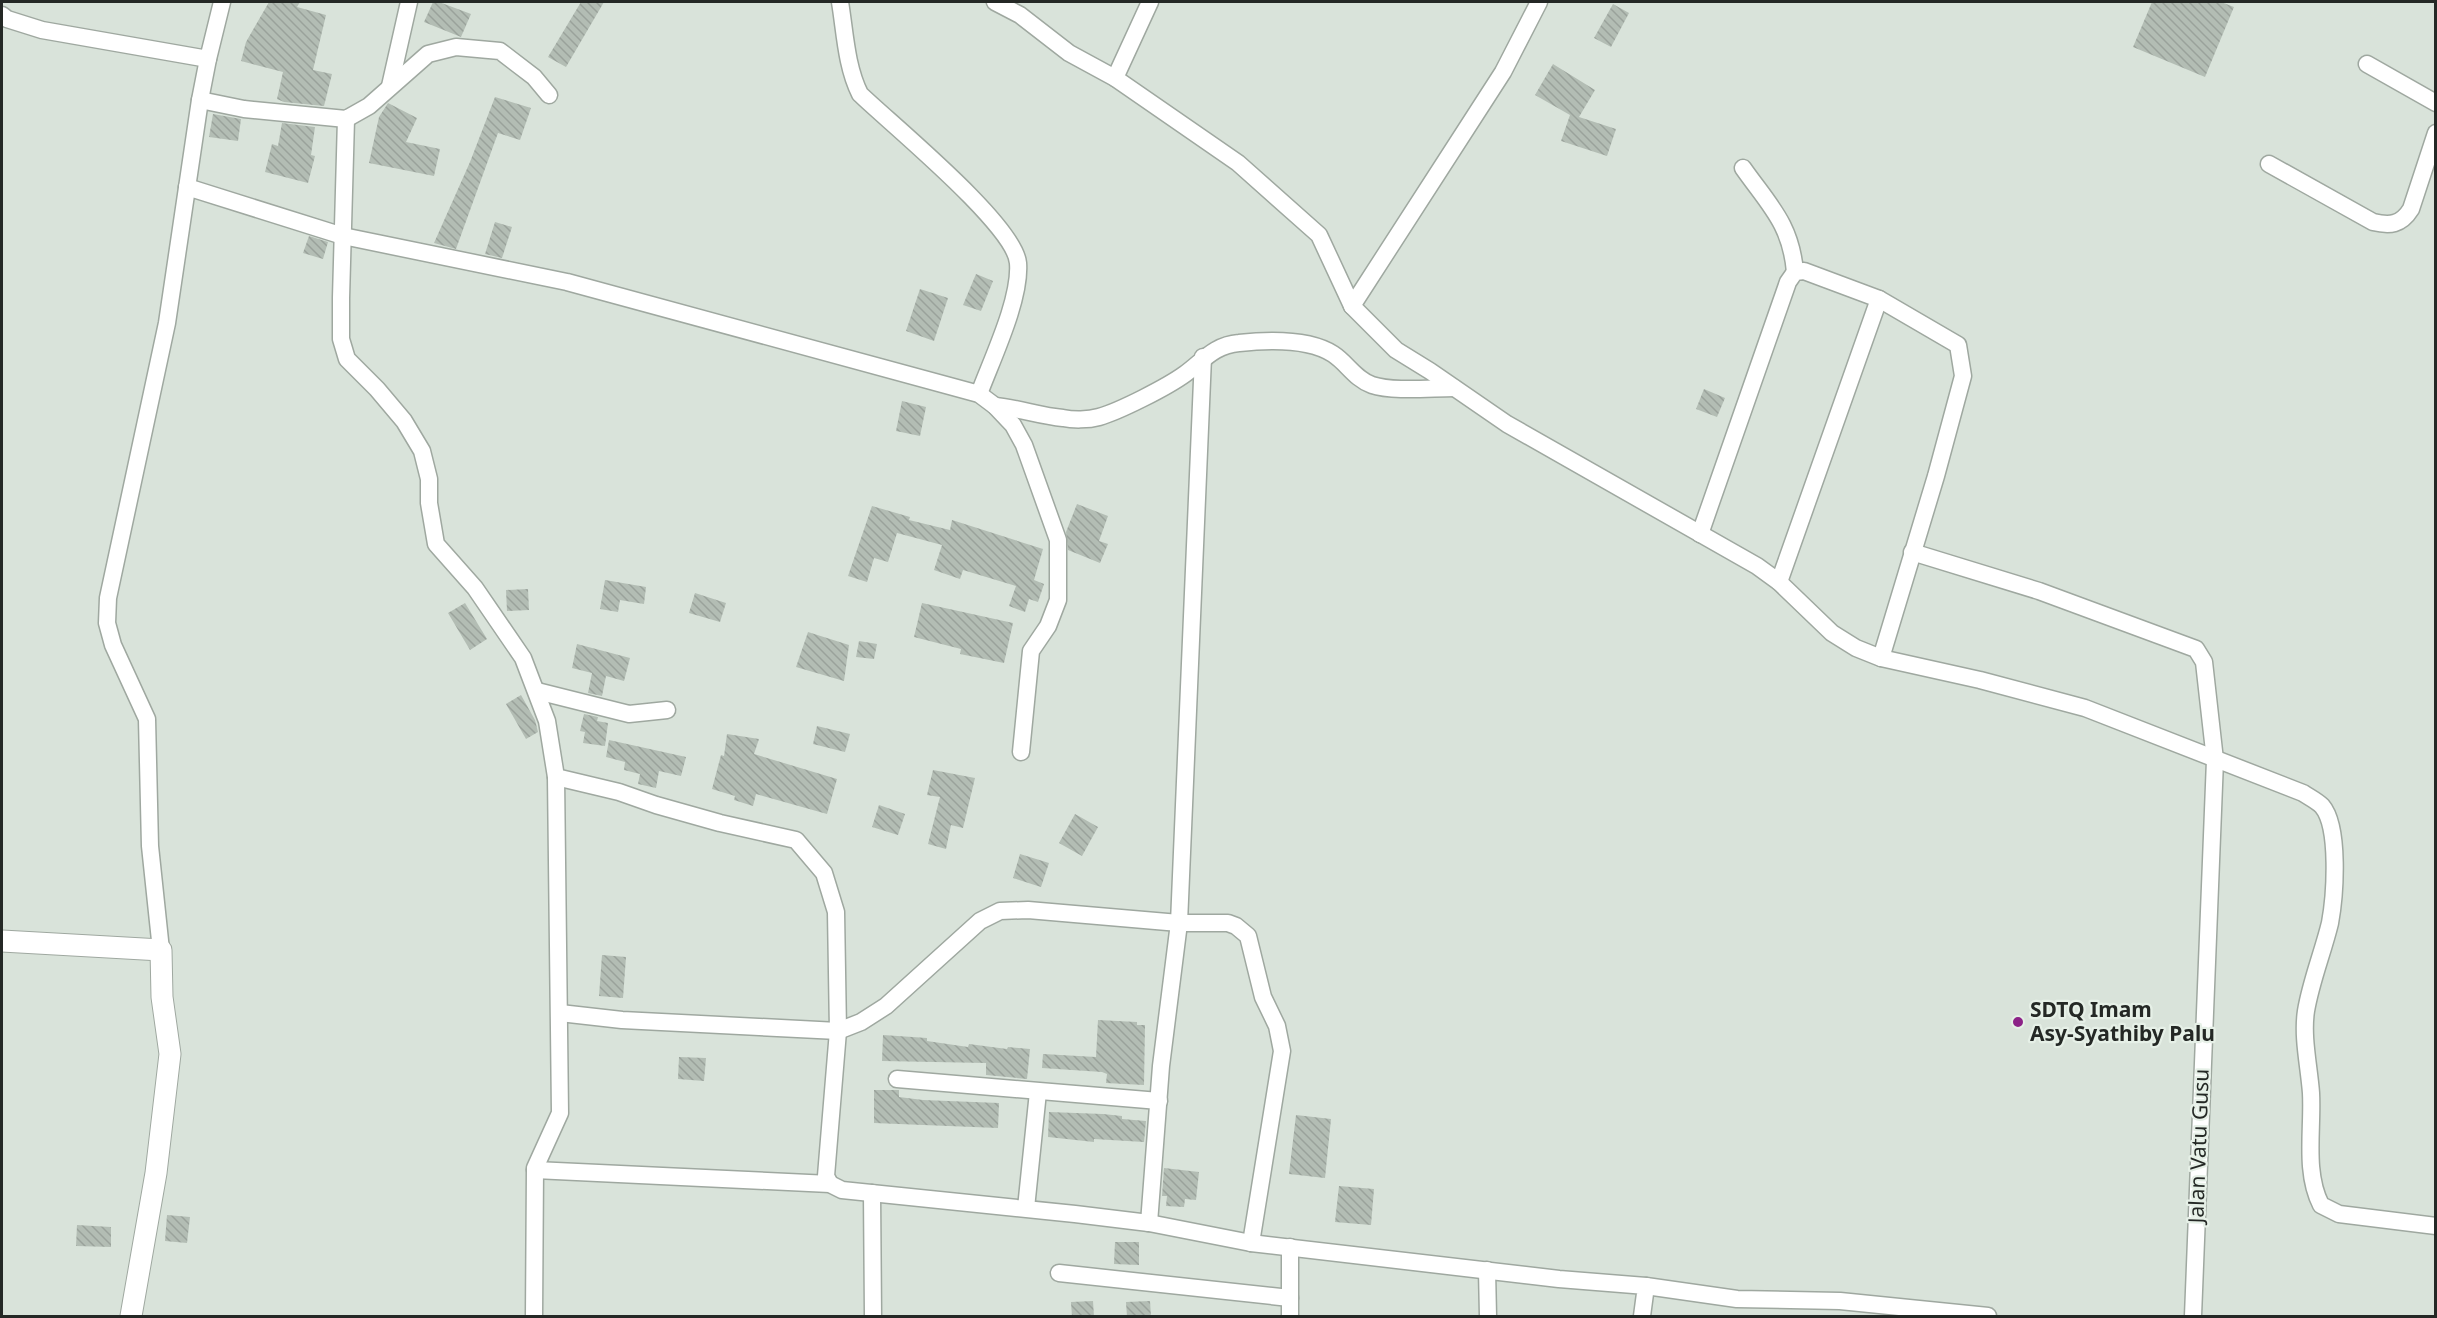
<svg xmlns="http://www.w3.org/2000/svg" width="2437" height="1318" font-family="'Noto Sans',sans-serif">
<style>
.building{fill:url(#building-back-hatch)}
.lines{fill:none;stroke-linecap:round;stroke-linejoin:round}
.minor-casing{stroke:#9fa8a0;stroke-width:19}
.tertiary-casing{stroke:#9fa8a0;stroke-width:23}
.minor{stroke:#fff;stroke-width:16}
.tertiary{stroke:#fff;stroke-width:21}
.poi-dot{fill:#8c2287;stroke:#e6f0e7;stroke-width:2}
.labels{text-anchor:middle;stroke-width:4.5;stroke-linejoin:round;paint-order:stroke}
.poi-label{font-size:21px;font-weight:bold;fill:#242825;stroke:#e6f0e7;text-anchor:start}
.street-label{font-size:21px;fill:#242825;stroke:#e6f0e7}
</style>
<defs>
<pattern id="building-back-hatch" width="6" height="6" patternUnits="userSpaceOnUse" patternTransform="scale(1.5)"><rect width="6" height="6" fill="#b3bdb4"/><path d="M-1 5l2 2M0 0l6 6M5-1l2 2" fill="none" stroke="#9aa29b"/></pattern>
</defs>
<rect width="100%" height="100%" fill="#d9e3da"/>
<!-- building -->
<g class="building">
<path d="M269,2H300L297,7L326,15L313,70L332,74L324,106L284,102L277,99L283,72L241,61L246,42Z"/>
<path d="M433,2H439L471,14L461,37L424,22Z"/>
<path d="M581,2H604L566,67L548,57Z"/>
<path d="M2152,2H2221L2234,7L2205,77L2133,47Z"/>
<path d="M1613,4L1629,13L1611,47L1594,38Z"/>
<path d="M1553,64L1595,90L1579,117L1616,129L1607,156L1561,141L1570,115L1535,95Z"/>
<path d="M495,97L531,108L520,140L498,133L456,249L434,243L470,162Z"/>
<path d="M388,103L417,118L406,142L440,149L434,176L369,163L379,117Z"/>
<path d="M213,114L241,119L238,141L209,137Z"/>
<path d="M282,123L315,127L311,155L315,156L308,183L265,172L272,144L278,146Z"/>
<path d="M495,222L512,227L502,258L485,254Z"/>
<path d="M309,236L328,242L323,259L303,253Z"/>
<path d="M976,274L993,281L981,311L963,305Z"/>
<path d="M920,289L948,298L934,341L906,331Z"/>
<path d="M1704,389L1725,398L1717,417L1696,409Z"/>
<path d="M902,401L926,407L920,436L896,431Z"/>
<path d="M1077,504L1108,516L1099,541L1108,544L1100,563L1068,550L1066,532Z"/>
<path d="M872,506L910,517L909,520L950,530L952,520L1043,549L1034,580L1044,584L1038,602L1029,599L1025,612L1009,606L1016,586L963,570L960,579L934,570L942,545L897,533L888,562L874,558L867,582L848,576Z"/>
<path d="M605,580L646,587L644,604L620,600L618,612L600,609Z"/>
<path d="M528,589L529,610L507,611L506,590Z"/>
<path d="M695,593L726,603L720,622L689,613Z"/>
<path d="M465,603L487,639L470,650L448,613Z"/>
<path d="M922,603L1013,623L1004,663L960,654L961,649L914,637Z"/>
<path d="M808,632L849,645L844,681L796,667Z"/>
<path d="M859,641L877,644L874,659L856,657Z"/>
<path d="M577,644L630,658L624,681L606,676L602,696L588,693L592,673L572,668Z"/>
<path d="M521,695L535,720L538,732L526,739L506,704Z"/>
<path d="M584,714L598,717L597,721L608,723L605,746L583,743L585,732L580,731Z"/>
<path d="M817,726L850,734L845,752L813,744Z"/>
<path d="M727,734L759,739L754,754L837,779L827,814L756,794L753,806L734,800L735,796L712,789L721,755L724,756Z"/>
<path d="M609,740L686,757L681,776L659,771L656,788L638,784L640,774L624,770L625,762L606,757Z"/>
<path d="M933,770L975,778L963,828L951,825L946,849L928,844L940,797L927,795Z"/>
<path d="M879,805L905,814L898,835L872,827Z"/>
<path d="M1075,814L1098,827L1082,856L1059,843Z"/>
<path d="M1020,854L1049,863L1041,887L1013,878Z"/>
<path d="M602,955L626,957L623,998L599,996Z"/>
<path d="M1098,1020L1137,1022V1025H1145L1144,1085L1106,1083L1107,1074L1102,1072L1042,1068L1043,1054L1096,1057Z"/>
<path d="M883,1035L927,1038V1041L968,1047L969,1044L1007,1049L1008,1047L1030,1049L1027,1079L986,1075V1063L882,1061Z"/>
<path d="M679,1057L706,1058L704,1081L678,1079Z"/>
<path d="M874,1090H899V1097L923,1100L999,1103L998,1128L874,1123Z"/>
<path d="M1049,1112L1103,1114L1122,1116V1119L1146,1121L1144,1142L1094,1139V1142L1048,1137Z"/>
<path d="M1296,1115L1331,1119L1325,1178L1289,1174Z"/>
<path d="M1164,1168L1199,1172L1196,1200L1185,1199L1184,1207L1166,1206L1167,1196H1162Z"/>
<path d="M1339,1186L1374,1189L1371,1225L1335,1222Z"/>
<path d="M167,1215L190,1217L187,1243L165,1241Z"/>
<path d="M77,1225L111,1227V1247L76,1246Z"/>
<path d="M1115,1242H1139V1265L1114,1264Z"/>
<path d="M1093,1301L1094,1317H1072L1071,1302Z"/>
<path d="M1150,1301L1151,1317H1127L1126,1302Z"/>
</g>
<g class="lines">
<defs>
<g id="minor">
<path d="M840,2C845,32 846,66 860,94C891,124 1015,225 1018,263C1021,299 992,359 979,394"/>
<path d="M995,2L1020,15L1069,53L1115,78L1238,163L1319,235L1352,306L1396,350L1430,371L1507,424L1757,566L1779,582L1832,633L1856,648L1881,658L1980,680L2085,708L2303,793C2309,797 2317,801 2322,806C2340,827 2335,896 2330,923C2323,952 2311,981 2306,1011C2302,1037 2309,1066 2311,1093C2313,1129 2304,1172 2321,1205L2339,1214L2436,1226"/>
<path d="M2,15L7,19L42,30L208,59"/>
<path d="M2367,64L2436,103"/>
<path d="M1115,78L1150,2"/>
<path d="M390,86L409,2"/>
<path d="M200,100L244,109L346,119L369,106L428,54L456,47L500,51L534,77L549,95"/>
<path d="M346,119L341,298V339L347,359L377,389L404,421L422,451L429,479V503L436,544L475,588L523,658L547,721L556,777L619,792L656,805L720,823L796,840L824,873L836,912L838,1031L826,1176L830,1184"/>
<path d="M2269,164L2373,222C2390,226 2401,225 2411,209L2436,133"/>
<path d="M1743,168C1769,205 1791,224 1795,272"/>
<path d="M187,187L343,236L567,282L979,394L995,406L1013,425L1024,445L1058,540V600L1048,626L1031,651L1021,752"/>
<path d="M1352,306L1503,72L1539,2"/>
<path d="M995,406C1018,408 1040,416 1063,418C1073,420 1088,420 1099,417C1120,411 1167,387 1185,374C1203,361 1214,345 1239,343C1267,340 1308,338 1333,354C1347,363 1355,379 1372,385C1393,392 1431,388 1454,388"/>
<path d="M1700,534L1788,282L1795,272L1804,271L1879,299L1958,345L1963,376L1936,476L1881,658"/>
<path d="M1912,552L2039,591L2196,649L2204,662L2215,760L2193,1316"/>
<path d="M1779,582L1879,299"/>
<path d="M537,691L629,714L667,710"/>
<path d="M161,950L150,846L147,719L113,645L107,623L108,598L167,323L200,100L208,59L222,2"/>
<path d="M560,1013L622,1020L838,1031L861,1022L886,1006L980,921L1000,911L1028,910L1179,923H1228L1236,926L1248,936L1263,997L1277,1026L1282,1051L1251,1243"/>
<path d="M897,1079L1159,1101"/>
<path d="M535,1170L830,1184L842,1190L1075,1214L1149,1223L1251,1243L1559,1279L1646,1286L1642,1316"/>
<path d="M872,1193L873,1316"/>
<path d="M1026,1208L1038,1092"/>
<path d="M1149,1223L1161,1066L1179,923L1203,357"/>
<path d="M1487,1270L1488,1316"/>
<path d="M1059,1273L1290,1298"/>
<path d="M1646,1286L1737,1299L1840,1301L1988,1316"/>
<path d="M534,1316L535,1168L560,1113L556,777"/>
<path d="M1290,1316V1247"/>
</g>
<path id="tertiary" d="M2,941L161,950L162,997L170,1054L156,1173L131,1316"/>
</defs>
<!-- minor casing -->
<use href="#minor" class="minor-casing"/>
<!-- tertiary casing -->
<use href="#tertiary" class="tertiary-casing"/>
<!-- minor -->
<use href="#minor" class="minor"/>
<!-- tertiary -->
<use href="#tertiary" class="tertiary"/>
</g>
<!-- markers -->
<circle class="poi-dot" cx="2018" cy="1022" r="6"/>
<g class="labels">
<!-- poi labels -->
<g class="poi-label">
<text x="2030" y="1017">SDTQ Imam<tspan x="2030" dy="24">Asy-Syathiby Palu</tspan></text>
</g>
<!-- street labels -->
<g class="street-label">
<text transform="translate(2199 1146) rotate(-88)" y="7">Jalan Vatu Gusu</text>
</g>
</g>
<!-- border -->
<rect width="2437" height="1318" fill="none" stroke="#242825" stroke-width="6"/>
</svg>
